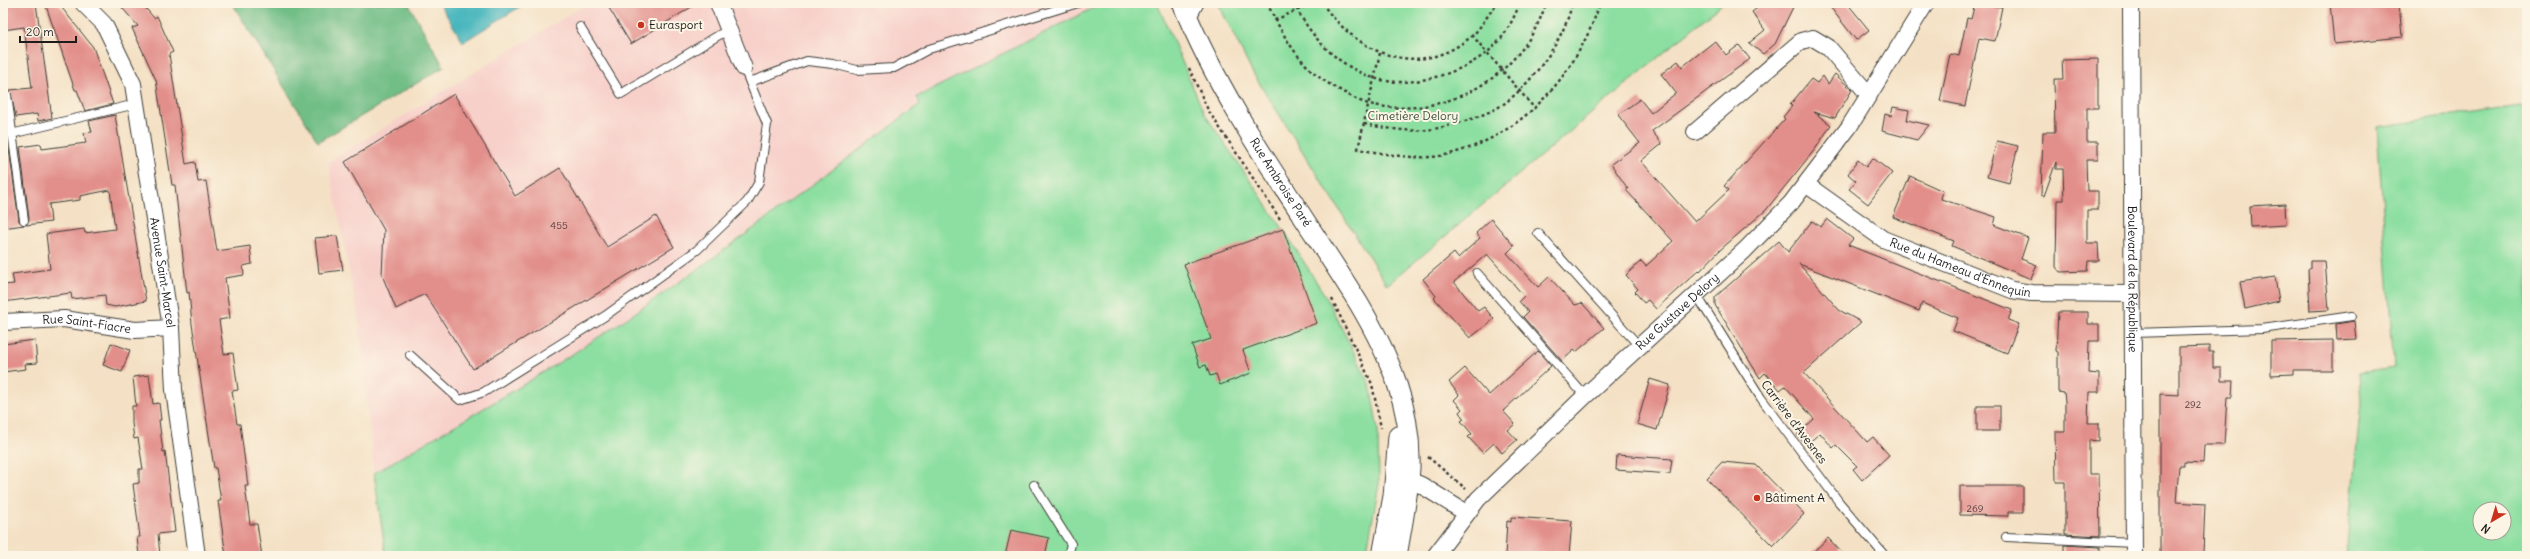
<svg xmlns="http://www.w3.org/2000/svg" width="2530" height="559" font-family="Delius,sans-serif">
<style>
.built{fill:#f7d0ca}
.green{fill:#8cdfa0;stroke:#547e5e;fill-rule:evenodd}
.forest{fill:#71be86;stroke:#466d51}
.water{fill:#47b6bd;stroke:#32696c}
.building{fill:#e28e8a}
.lines{fill:none;stroke-linecap:round;stroke-linejoin:round}
.service-casing{stroke:#3c3a35;stroke-width:10}
.minor-casing{stroke:#3c3a35;stroke-width:18}
.tertiary-casing{stroke:#3c3a35;stroke-width:21}
.path{stroke:#3c3a35;stroke-width:2.5;stroke-dasharray:3 3;stroke-linecap:butt}
.service{stroke:#fff;stroke-width:8}
.minor{stroke:#fff;stroke-width:16}
.tertiary{stroke:#fff;stroke-width:19}
.poi-dot{fill:#c8321e;stroke:#fcf5e5;stroke-width:1.5}
.labels{text-anchor:middle;stroke-width:4;stroke-linejoin:round;paint-order:stroke}
.number-label{font-size:10px;fill:#4e3838}
.poi-label{font-size:12px;fill:#1c1c1c;stroke:#fcf5e5;text-anchor:start}
.park-label{font-size:12px;fill:#3e5644;stroke:#fcf5e5}
.street-label{font-size:12px;fill:#1c1c1c;stroke:#fcf5e5}
</style>
<rect width="100%" height="100%" fill="#fcf5e5"/>
<filter id="ink" filterUnits="userSpaceOnUse"><feTurbulence type="fractalNoise" baseFrequency=".025" numOctaves="2"/><feDisplacementMap in="SourceGraphic" scale="8" xChannelSelector="R" yChannelSelector="G"/><feConvolveMatrix kernelMatrix="1 2 1 2 8 2 1 2 1" color-interpolation-filters="sRGB"/></filter>
<filter id="wash" filterUnits="userSpaceOnUse"><feTurbulence type="fractalNoise" baseFrequency=".012" numOctaves="4" result="noise"/><feDisplacementMap in="SourceGraphic" scale="16" xChannelSelector="R" yChannelSelector="G"/><feGaussianBlur stdDeviation="0.9" result="paint"/><feColorMatrix in="noise" values="0 0 0 0 0 0 0 0 0 0 0 0 0 0 0 0 0 1.4 0 .05"/><feComposite in="paint" operator="in"/></filter>
<g filter="url(#wash)">
<rect width="100%" height="100%" fill="#f4e1c5"/>
<!-- built -->
<path class="built" d="M588,3H1103L917,97L920,103L806,189L618,325L551,368L374,473L359,321L328,162Z"/>
<!-- green -->
<g class="green">
<path d="M1103,3H1157L1204,113L1283,229L1326,297L1370,384L1378,430L1379,484L1366,556H386L374,473C455,425 538,378 617,325C721,255 820,179 920,104L917,97Z"/>
<path d="M1218,3H1723L1387,285L1251,70Z"/>
<path d="M2527,105V556H2346L2361,402L2359,373L2394,368L2377,127ZM2480,509H2504V533H2480Z"/>
</g>
<!-- forest -->
<path class="forest" d="M232,3H408L444,67L318,142Z"/>
<!-- water -->
<path class="water" d="M439,3H526L463,42Z"/>
<g id="blocks">
<!-- building -->
<g class="building">
<path d="M3,3H36L52,118L38,121L37,114L16,117L10,90L32,88L24,27L3,30Z"/>
<path d="M45,3H58L93,47L113,104L85,111L77,90H75Z"/>
<path d="M118,3H141L154,18L157,16L173,52L169,54L186,164L195,162L198,182L206,181L217,251L250,246L252,264L243,266L244,275L225,278L230,318L219,320L224,354L233,353L238,390L232,391L237,424H240L248,486H245L250,524H257L262,556H226L218,501H221L216,468H214L210,442L192,324L189,292L187,293L175,185H172L156,80L132,28L138,26Z"/>
<path d="M606,3H698L631,44Z"/>
<path d="M1764,3H1795L1775,44L1763,54L1749,43L1765,30L1752,12Z"/>
<path d="M1827,3H1847L1869,30L1856,40Z"/>
<path d="M1975,3L2002,7L1995,41L1979,38L1965,106L1940,101L1950,54L1959,56L1967,18L1971,19Z"/>
<path d="M2330,3H2399L2402,37L2334,44Z"/>
<path d="M1715,41L1726,55L1739,45L1750,59L1652,131L1662,144L1641,161L1695,222L1729,190L1724,186L1785,119L1783,117L1792,106L1790,105L1811,79L1817,83L1823,76L1828,84L1835,74L1852,90L1835,118L1814,112L1831,125L1816,148L1766,210L1720,250L1700,271L1699,270L1656,309L1648,300L1644,303L1635,292L1638,289L1626,275L1641,261L1646,266L1673,241L1626,190L1628,189L1611,164L1640,143L1618,115L1640,99L1651,113L1676,93L1661,74L1678,61L1682,67Z"/>
<path d="M2098,59V108H2087V142H2098V160H2086L2087,191H2098V210H2087V243H2098L2099,261H2088L2087,271L2060,272L2056,267L2057,200H2064L2063,169H2056V162L2044,196L2041,195L2043,132H2055L2054,79H2063L2062,60Z"/>
<path d="M454,94L515,196L560,168L607,247L656,216L674,247L473,369L425,294L396,309L382,275L384,230L345,162Z"/>
<path d="M1893,107L1909,110L1907,120L1929,125L1917,140L1882,131L1885,114L1891,116Z"/>
<path d="M115,115L146,301L115,307L106,305L105,295L72,299L71,293L3,302V285L14,284L12,274L50,269L46,234L84,229L85,233L115,229L110,190L80,196V200L49,204L51,222L26,225L29,219L20,147L41,144L42,149L86,143L84,133L92,132L89,121Z"/>
<path d="M1997,141L2018,146L2009,183L1987,177Z"/>
<path d="M9,149L19,221L24,225L3,228V150Z"/>
<path d="M1873,158L1892,173L1868,204L1849,189L1856,181L1848,174L1858,160L1866,167Z"/>
<path d="M1910,176L1943,191L1941,199L1996,217L1994,225L2028,238L2021,259L2037,265L2031,279L1952,246L1954,241L1893,217Z"/>
<path d="M2285,204L2286,225L2251,227L2250,206Z"/>
<path d="M1491,219L1514,246L1507,253L1538,287L1549,277L1575,305L1582,303L1604,328L1576,352L1574,350L1562,361L1523,317L1528,312L1519,301L1524,296L1487,254L1454,282L1478,311L1484,307L1494,319L1470,338L1434,298L1436,296L1423,279L1454,253L1458,258L1480,238L1476,233Z"/>
<path d="M1827,219L1853,239L1848,245L2012,310L2008,320L2019,324L2007,353L1953,331L1958,318L1922,303L1919,311L1799,264L1839,310L1861,322L1804,373L1867,442L1873,437L1889,455L1862,480L1853,469L1857,466L1836,445L1833,448L1820,433L1806,445L1797,435L1814,419L1785,386L1780,390L1765,373L1760,378L1715,305V297L1779,241L1788,252L1812,221L1821,227Z"/>
<path d="M1283,229L1317,323L1243,350L1251,373L1220,385L1216,374L1210,376L1206,365L1200,367L1192,345L1211,339L1184,264Z"/>
<path d="M337,236L343,270L319,273L315,238Z"/>
<path d="M2310,261H2325L2329,310L2310,311L2308,269H2310Z"/>
<path d="M2275,277L2279,301L2245,309L2240,282Z"/>
<path d="M2058,312H2088V324H2099V341H2089L2088,373L2099,374V392H2089L2088,423H2099V441L2089,440V474H2099L2100,536L2065,534V482H2056L2055,432H2065V401L2064,393L2058,392V352L2056,351Z"/>
<path d="M2354,321L2356,339L2337,340L2336,324Z"/>
<path d="M35,340L37,363L25,364L26,369L3,372V344Z"/>
<path d="M2333,340V370H2293V374L2271,375V341Z"/>
<path d="M111,343L130,350L122,372L103,365Z"/>
<path d="M2209,346V352H2213V368H2221V381H2233L2232,397H2227L2224,445H2204L2203,463L2184,462V466H2179L2176,502L2205,504L2203,554L2160,556V394L2179,395V347Z"/>
<path d="M1538,351L1551,366L1503,411L1515,424L1508,430L1517,440L1502,453L1494,443L1483,453L1468,437L1472,434L1461,421L1464,419L1459,412L1462,409L1454,400L1459,395L1449,382L1465,368L1489,395Z"/>
<path d="M149,375L153,404L159,403L161,420H159L163,452L165,451L175,532L158,534L160,556H139L137,537H140L133,484L139,483V469H143L138,438L134,439L132,423V406H136L133,377Z"/>
<path d="M1650,379L1670,385L1657,430L1637,424Z"/>
<rect x="1977" y="406" width="23" height="25"/>
<path d="M1617,455L1672,459L1670,474L1616,470Z"/>
<path d="M1722,462L1756,465L1804,514L1773,546L1710,482L1707,478Z"/>
<path d="M1960,486H2023V512H2008V516L1960,515Z"/>
<path d="M1511,517L1572,521L1569,556H1505L1507,521L1511,522Z"/>
<path d="M1011,530L1049,538L1045,556H1005Z"/>
<path d="M1828,538L1845,556H1809Z"/>
<path d="M2064,545L2100,547V556H2064Z"/>
</g>
</g>
</g>
<g filter="url(#ink)">
<use href="#blocks" fill-opacity="0" stroke="#3c3a35" stroke-width="1"/>
<g class="lines">
<defs>
<g id="service">
<path d="M1191,20L1200,3"/>
<path d="M580,27L621,94L729,29"/>
<path d="M750,82L807,61L833,64L857,70L894,68L929,49L1078,3"/>
<path d="M7,95L24,220"/>
<path d="M11,134L136,104"/>
<path d="M1538,233L1639,346"/>
<path d="M1477,273L1585,396"/>
<path d="M1696,294L1761,398L1839,502L1885,556"/>
<path d="M2133,333L2262,329L2352,316"/>
<path d="M410,355L460,400L484,392L605,316L697,250L747,202L759,182L767,124L744,68"/>
<path d="M1034,485L1071,544L1068,556"/>
<path d="M2006,537L2134,543"/>
</g>
<g id="minor">
<path id="s1" d="M83,3L104,24L133,84L171,328L174,390L197,556"/>
<path d="M718,3L744,68"/>
<path id="s2" d="M2131,3L2134,556"/>
<path d="M1695,132L1801,41L1813,38L1828,47L1869,95"/>
<path id="s3" d="M1807,185L1883,239L2012,290L2031,293L2133,294"/>
<path id="s4" d="M3,322L64,319L135,330L171,328"/>
<path d="M1400,476L1421,485L1466,513"/>
<path id="s5" d="M1435,556L1478,499L1585,396L1745,250L1791,203L1849,127L1926,3"/>
</g>
<g id="tertiary">
<path id="s6" d="M1182,3C1226,112 1298,205 1359,304C1389,355 1412,407 1410,468C1408,498 1402,527 1397,556"/>
<path d="M1382,556L1393,496L1398,436"/>
</g>
</defs>
<!-- service casing -->
<use href="#service" class="service-casing"/>
<!-- minor casing -->
<use href="#minor" class="minor-casing"/>
<!-- tertiary casing -->
<use href="#tertiary" class="tertiary-casing"/>
<!-- path -->
<g class="path">
<path d="M1267,3C1282,34 1300,67 1331,85C1342,91 1357,101 1369,104C1445,121 1523,77 1546,3"/>
<path d="M1294,3C1309,36 1339,67 1374,78C1408,90 1465,73 1491,49C1505,37 1513,20 1520,3"/>
<path d="M1322,3C1358,55 1420,81 1473,35C1482,26 1489,13 1497,3"/>
<path d="M1275,20L1313,3"/>
<path d="M1472,35L1535,109"/>
<path d="M1380,53L1358,149C1386,154 1417,161 1445,155C1522,138 1577,75 1600,3"/>
<path d="M1189,68L1208,110L1280,219"/>
<path d="M1364,124C1385,128 1406,132 1427,130C1449,127 1487,116 1505,103C1533,82 1566,37 1572,3"/>
<path d="M1332,299L1372,384L1381,428"/>
<path d="M1428,457L1466,489"/>
</g>
<!-- service -->
<use href="#service" class="service"/>
<!-- minor -->
<use href="#minor" class="minor"/>
<!-- tertiary -->
<use href="#tertiary" class="tertiary"/>
</g>
</g>
<!-- markers -->
<g class="poi-dot">
<circle cx="641" cy="25" r="4"/>
<circle cx="1757" cy="498" r="4"/>
</g>
<g class="labels">
<!-- number labels -->
<g class="number-label">
<text x="559" y="229">455</text>
<text x="2193" y="408">292</text>
<text x="1975" y="512">269</text>
</g>
<!-- poi labels -->
<g class="poi-label">
<text x="649" y="29">Eurasport</text>
<text x="1765" y="502">Bâtiment A</text>
</g>
<!-- park labels -->
<g class="park-label">
<text x="1413" y="120">Cimetière Delory</text>
</g>
<!-- street labels -->
<g class="street-label">
<text dy="4" stroke="none"><textPath href="#s6" startOffset="205">Rue Ambroise Paré</textPath></text>
<text dy="4" stroke="none"><textPath href="#s3" startOffset="176">Rue du Hameau d'Ennequin</textPath></text>
<text dy="4" stroke="none"><textPath href="#s1" startOffset="287">Avenue Saint-Marcel</textPath></text>
<text dy="4" stroke="none"><textPath href="#s2" startOffset="276">Boulevard de la République</textPath></text>
<text dy="4" stroke="none"><textPath href="#s5" startOffset="345">Rue Gustave Delory</textPath></text>
<text dy="4" stroke="none"><textPath href="#s4" startOffset="84">Rue Saint-Fiacre</textPath></text>
<text transform="translate(1794 422) rotate(53)" y="4">Carrière d'Avesnes</text>
</g>
</g>
<!-- margin -->
<rect width="2530" height="559" fill="none" stroke="#fcf5e5" stroke-width="16"/>
<!-- north arrow -->
<g transform="translate(2492 521) rotate(218)"><circle r="19" fill="#fcf5e5" stroke="#a29e95"/>
<path d="M0-3L7 15L0 10L-7 15Z" fill="#c8321e"/>
<text y="-6" font-size="11" font-weight="bold" text-anchor="middle" fill="#1c1c1c">N</text>
</g>
<!-- scale -->
<path d="M20 36v6h56v-6" fill="none" stroke="#1c1c1c" stroke-width="2"/>
<text x="26" y="36" font-size="12" fill="#1c1c1c" stroke="#fcf5e5" stroke-width="3" paint-order="stroke">20 m</text>
</svg>
